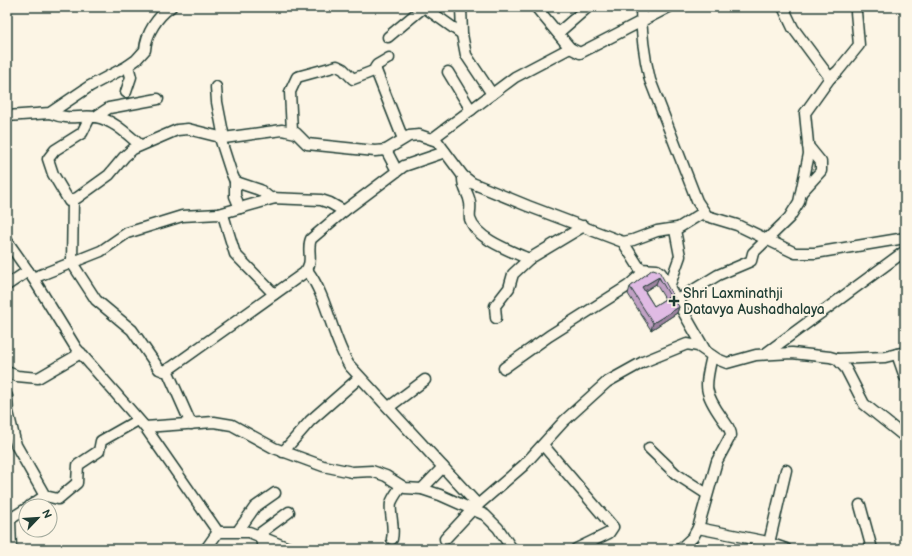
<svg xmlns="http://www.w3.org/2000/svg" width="912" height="556" font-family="'Balsamiq Sans',sans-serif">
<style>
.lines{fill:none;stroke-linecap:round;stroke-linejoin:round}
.minor-casing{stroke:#1f3d34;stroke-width:13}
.minor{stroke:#fcf5e5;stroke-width:10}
.wall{fill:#c1a1c4;stroke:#1f3d34;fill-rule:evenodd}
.shaded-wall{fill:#9d83a0;stroke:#1f3d34}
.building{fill:#e0bbe4;stroke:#1f3d34;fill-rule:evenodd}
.poi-dot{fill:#1f3d34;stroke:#fcf5e5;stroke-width:1.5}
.labels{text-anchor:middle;stroke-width:4;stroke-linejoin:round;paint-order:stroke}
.poi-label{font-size:14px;fill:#1f3d34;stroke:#fcf5e5;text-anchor:start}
</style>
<rect width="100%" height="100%" fill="#fcf5e5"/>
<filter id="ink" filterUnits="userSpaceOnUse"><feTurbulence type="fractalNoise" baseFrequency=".025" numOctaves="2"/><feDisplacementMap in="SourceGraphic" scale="8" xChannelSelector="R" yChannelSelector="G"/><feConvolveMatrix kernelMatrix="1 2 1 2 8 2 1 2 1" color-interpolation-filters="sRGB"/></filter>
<g filter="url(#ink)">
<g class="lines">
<defs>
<g id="minor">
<path d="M424,7L462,34"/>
<path d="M461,7L462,34L466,55L492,94"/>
<path d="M536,7L570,48L580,53L669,7"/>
<path d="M641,7C641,31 644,56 650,80L697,201L707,216L737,225L795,253H815L905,238"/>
<path d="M558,33L588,7"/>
<path d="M388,37L424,7"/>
<path d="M389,58L377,65L375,68L403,139"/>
<path d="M448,72L471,110"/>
<path d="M830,78L838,71L859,45L856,12"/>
<path d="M216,87L217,102L224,138"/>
<path d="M126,92L131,77L128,66"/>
<path d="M50,113C70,121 77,115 96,117C113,120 127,134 140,145"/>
<path d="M7,116L50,113L90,86L126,67L136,60L145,50C146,33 158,16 171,7"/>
<path d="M90,117L82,133L55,150L48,159L53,174L69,201L77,198L109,175L124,157L133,149L177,130L188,129L224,138L282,130L296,133L307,144L375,151L386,150L409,136L419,135L437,141L463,176L472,183L528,206L623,242L640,269L657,270L661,273L705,350"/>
<path d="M95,117L109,108L158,99"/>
<path d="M292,131L290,92L297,77L337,66L343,69L353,79L376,70"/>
<path d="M220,138L231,172L235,181L239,183L260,190L270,198L321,200L330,203L344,211"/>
<path d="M432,139L515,77L570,48"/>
<path d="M386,150L397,171"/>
<path d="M463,176C462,189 469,193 470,203C471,208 469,214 470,219C476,239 511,251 529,259"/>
<path d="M235,181V196L240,208"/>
<path d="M801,193L821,171V162L808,146"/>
<path d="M73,200L72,263L96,300L132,330L159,369L164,371L172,367L304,273C315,262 306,250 311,239L344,211L404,166L445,152"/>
<path d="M219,214L275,198"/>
<path d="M7,241L33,278L76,348L145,427L218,532L206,549"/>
<path d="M623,242L633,240L657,231L677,228"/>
<path d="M307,270C328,298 331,335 349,365L478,505"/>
<path d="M33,278L101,251L127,233L182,216L219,214L224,218L235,254L274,294"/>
<path d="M7,285L28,271"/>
<path d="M669,287L680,256L675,230L704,212"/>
<path d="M677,300L718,275L751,261L753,253L789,218L799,202L809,154L805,113L830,78L793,28L783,7"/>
<path d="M496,318L495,306L509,288L513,274L529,259L584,226"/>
<path d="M765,354L905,251"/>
<path d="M897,354L905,377"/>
<path d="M837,359L885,357L905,352"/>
<path d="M504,368L549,336L628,286L646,270"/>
<path d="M167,370L191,424"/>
<path d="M7,372L17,376L38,378L81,353"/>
<path d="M7,396L8,412L16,445L45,496"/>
<path d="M389,407L425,380"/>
<path d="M145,427L214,422L232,425L274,448L323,466L352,472L372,471L386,476L405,488L422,489L440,495L485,515L498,528L512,549"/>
<path d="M543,445L613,527L609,533L576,549"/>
<path d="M649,448L676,474L707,494"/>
<path d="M283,452L310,421L359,378"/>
<path d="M422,489L443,467"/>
<path d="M860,505L872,549"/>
<path d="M30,506L45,496L58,499L77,483L78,465L99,451L101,441L138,420"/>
<path d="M10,520L11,549"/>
<path d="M7,521L26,509"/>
<path d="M698,528L763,541L786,549"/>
<path d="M238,531L255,507L275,493"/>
<path d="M218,532H249L291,549"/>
<path d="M392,539C395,526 389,512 391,503C393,497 398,491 401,486"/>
<path d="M445,539L472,510L524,465L564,421L607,382L643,362L687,344L698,346L717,359L727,363L756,355L792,353L830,357L837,359L846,369L864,404L905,437"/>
<path d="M769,543L786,470"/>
<path d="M264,549L259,534L289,512"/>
<path d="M680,549L693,537L698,528L717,461L731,435C731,429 726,424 722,418C703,391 705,387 712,356"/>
</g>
</defs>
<!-- minor casing -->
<use href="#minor" class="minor-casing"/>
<!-- minor -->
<use href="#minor" class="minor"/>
</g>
<!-- wall -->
<path class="wall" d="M653,269L679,307L677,313L651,330L628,294L630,287ZM656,284L665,299L654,306L645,291Z"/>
<!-- shaded-wall -->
<g class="shaded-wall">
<path d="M659,277L656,284L640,294L642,287Z"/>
<path d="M679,307L677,313L651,330L653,323Z"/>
</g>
<!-- building -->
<path class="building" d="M653,269L659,271L679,307L653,323L630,287ZM659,277L670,296L654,306L642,287Z"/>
</g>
<!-- markers -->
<path class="poi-dot" d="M672 295h4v4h4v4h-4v4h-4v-4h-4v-4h4z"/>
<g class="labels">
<!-- poi labels -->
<g class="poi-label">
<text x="683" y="298">Shri Laxminathji<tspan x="683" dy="16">Datavya Aushadhalaya</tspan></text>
</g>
</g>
<!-- margin -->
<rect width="912" height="556" fill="none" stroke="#fcf5e5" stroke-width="24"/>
<rect x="12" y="12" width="888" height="532" fill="none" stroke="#1f3d34" stroke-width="1.5" filter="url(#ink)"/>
<!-- north arrow -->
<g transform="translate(38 518) rotate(65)"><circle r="19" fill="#fcf5e5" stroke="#a4ab9e"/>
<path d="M0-3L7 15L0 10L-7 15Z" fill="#1f3d34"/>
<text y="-6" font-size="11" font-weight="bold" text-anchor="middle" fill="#1f3d34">N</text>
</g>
</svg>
